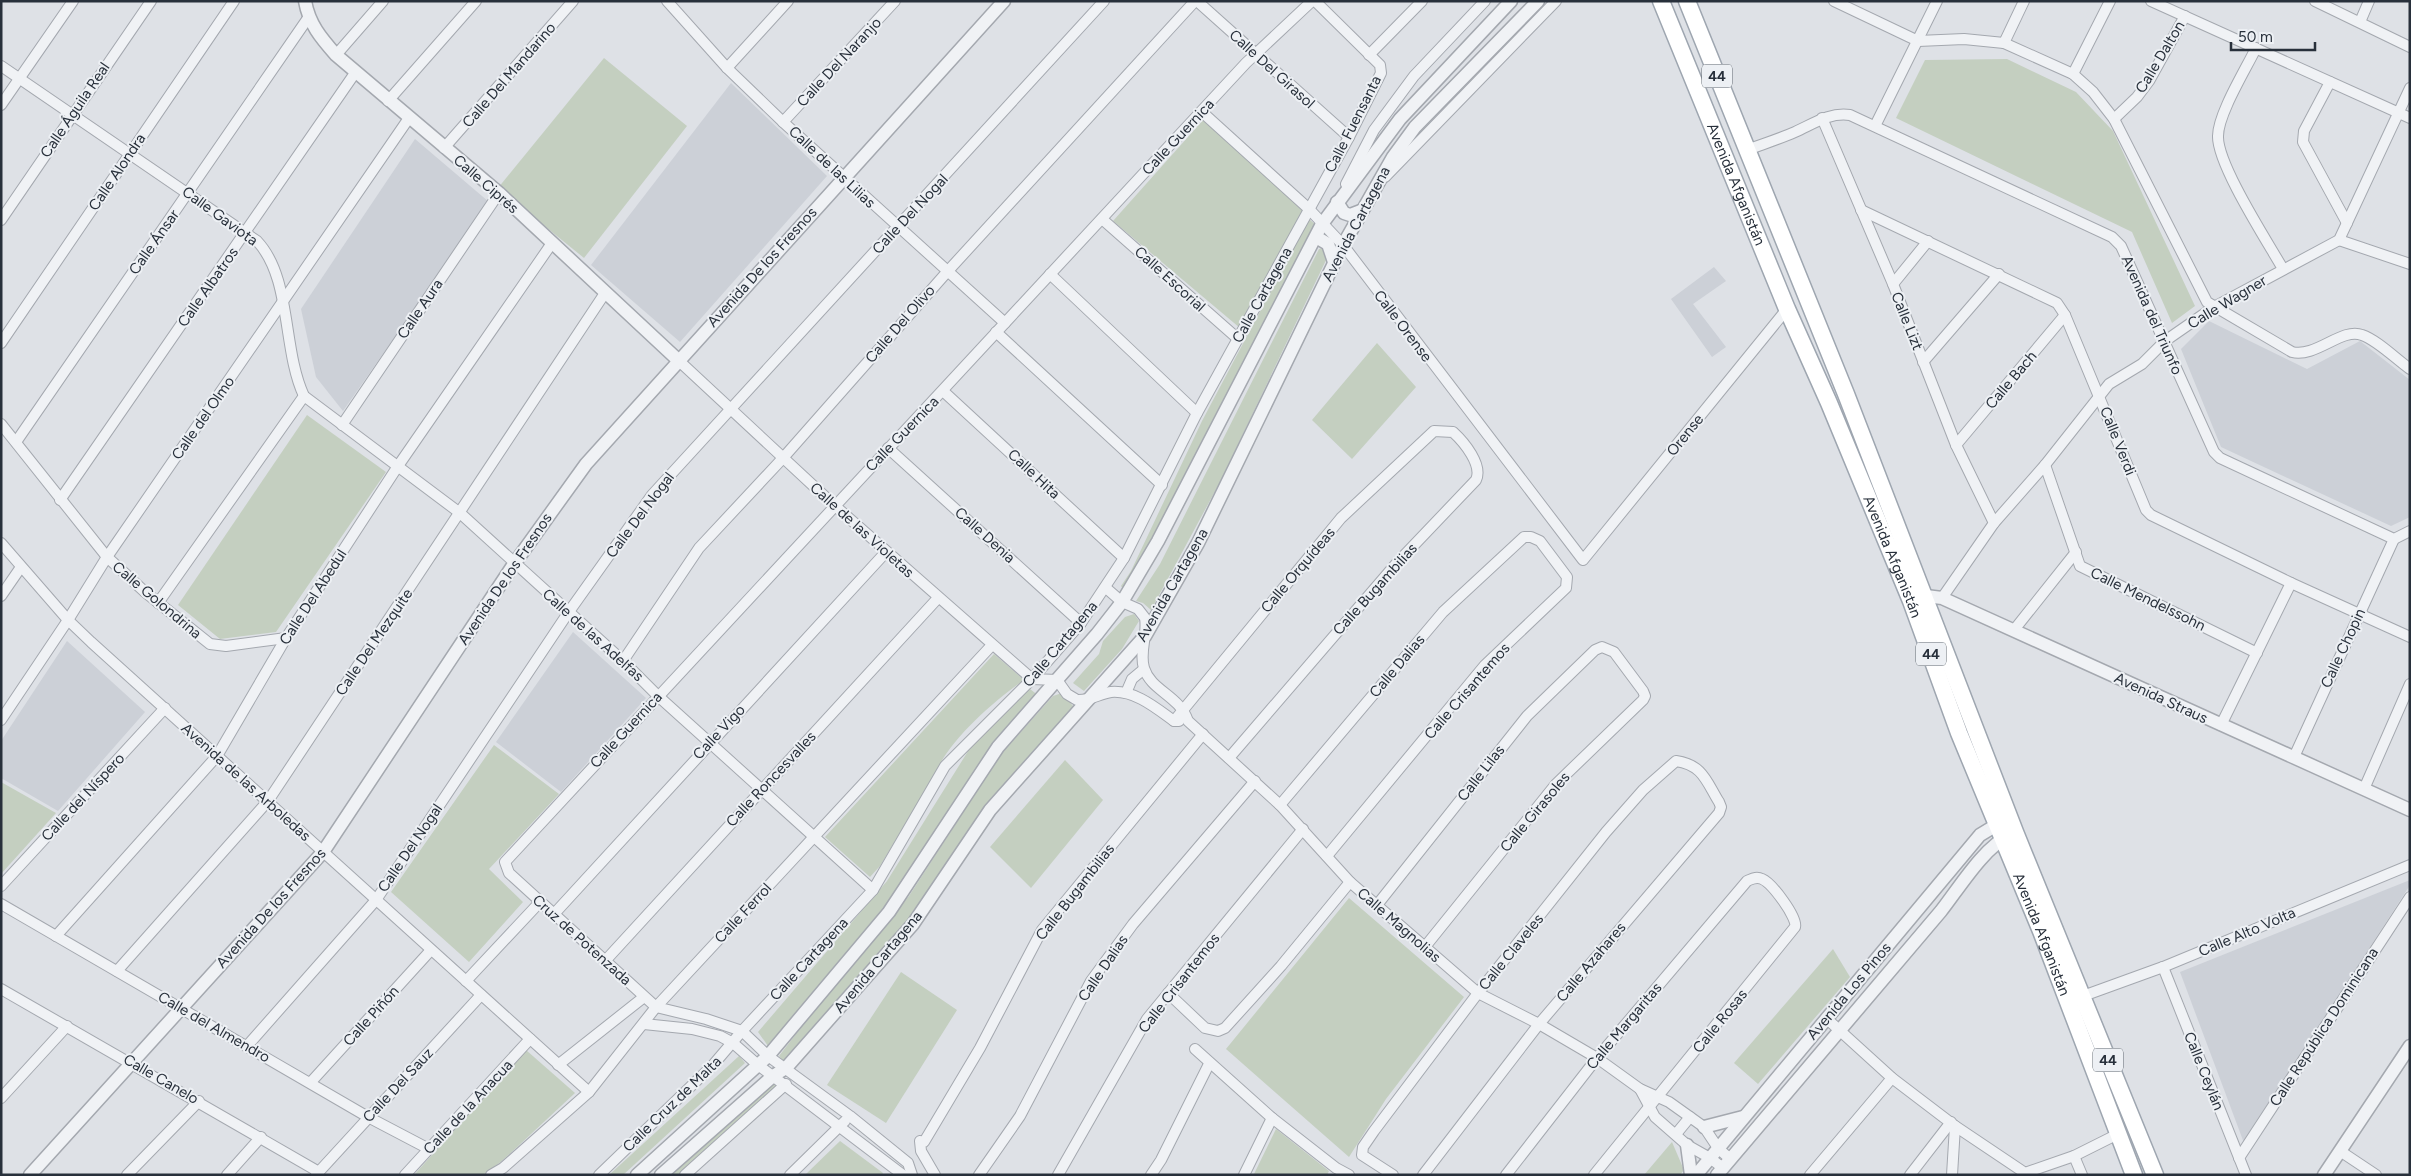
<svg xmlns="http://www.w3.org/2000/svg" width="2411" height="1176" font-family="Figtree,sans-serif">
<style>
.built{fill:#ccd0d7}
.green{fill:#c4cfc0}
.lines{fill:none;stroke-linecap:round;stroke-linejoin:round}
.minor-casing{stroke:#a4a8af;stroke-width:12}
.tertiary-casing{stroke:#a4a8af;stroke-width:15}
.primary-casing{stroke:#9ea6b0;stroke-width:19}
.minor{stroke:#f0f2f5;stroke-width:10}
.tertiary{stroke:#f0f2f5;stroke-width:12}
.primary{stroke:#fff;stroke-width:16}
.labels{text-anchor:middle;stroke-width:4;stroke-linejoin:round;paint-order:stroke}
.shield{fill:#edf0f4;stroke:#636a72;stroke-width:1}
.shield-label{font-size:14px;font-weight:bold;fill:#28303b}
.street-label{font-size:15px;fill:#28303b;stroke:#edf0f4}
</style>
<rect width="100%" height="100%" fill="#dee1e6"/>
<!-- built -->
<g class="built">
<path d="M731,83L827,176L680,342L591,265Z"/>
<path d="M415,139L489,202L343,411L316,377L301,309Z"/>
<path d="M1714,267L1726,281L1693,304L1726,347L1712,357L1671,299Z"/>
<path d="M2209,321L2307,369L2360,341L2410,380V517L2391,526L2221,447L2181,349Z"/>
<path d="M573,632L646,698L561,792L496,742Z"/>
<path d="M67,641L145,712L58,811L1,778V741Z"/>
<path d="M2410,880V885L2244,1143L2180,972Z"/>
</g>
<!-- green -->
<g class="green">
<path d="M604,58L687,126L584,258L498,188Z"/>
<path d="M2007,59L2076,92L2113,131L2195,306L2172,323L2132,232L1896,118L1925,60Z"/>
<path d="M1204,119L1306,209L1240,328L1113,221Z"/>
<path d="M1309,219L1315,224L1126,593L1121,586L1131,571L1202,421Z"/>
<path d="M1326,247L1328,256L1220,482L1151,610L1143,603L1136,601L1160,564L1319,249Z"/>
<path d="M1377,343L1416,387L1352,459L1312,420Z"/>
<path d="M307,415L386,472L276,632L220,639L178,605Z"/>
<path d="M1134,614L1139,621L1122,649L1084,691L1073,683L1099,654L1103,641L1125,617Z"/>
<path d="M994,654L1024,680C994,701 949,740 935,774L880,866L870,877L825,837Z"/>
<path d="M1030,689L1039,696L887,908L768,1046L758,1032L887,881L970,748L1006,707Z"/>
<path d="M1062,693L1073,706L1071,713L907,922L783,1061L779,1056L833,986L909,896L1001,754L1053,696Z"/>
<path d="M494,745L559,794L489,869L523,902L469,962L391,892Z"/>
<path d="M1065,760L1103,800L1031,888L990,847Z"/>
<path d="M1,782L56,813L1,874Z"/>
<path d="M1349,898L1464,997L1386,1099L1349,1157L1226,1049Z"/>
<path d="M1833,949L1850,977L1758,1084L1734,1063Z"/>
<path d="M901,972L957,1010L886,1123L827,1085Z"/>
<path d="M526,1050L575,1093L502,1161L483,1175H414Z"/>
<path d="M739,1056L745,1063L623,1175H609Z"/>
<path d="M775,1081L780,1085L680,1175H671Z"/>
<path d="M1276,1129L1329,1171L1327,1175L1254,1174Z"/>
<path d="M840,1141L883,1173L882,1175H805Z"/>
<path d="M1672,1142L1684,1170L1680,1175H1644Z"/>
</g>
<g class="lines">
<defs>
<g id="minor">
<path d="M667,1L727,68L783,122L1005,323"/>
<path d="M1197,1L1349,137"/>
<path d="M1834,1L1918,41L1964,39L2004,43L2073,74L2093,92L2114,119L2207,302L2292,352C2316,358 2342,327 2362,335C2377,340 2396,359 2410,369"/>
<path d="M2151,1L2410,118"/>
<path d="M2315,1L2410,47"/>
<path d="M2360,22L2369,1"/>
<path d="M2004,43L2024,1"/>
<path d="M2256,48C2246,69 2218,114 2218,136C2217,164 2267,241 2283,269"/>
<path d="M336,55L383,1"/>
<path d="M1369,55L1422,1"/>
<path d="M1,66L257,241C292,278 282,349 304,396L460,513L623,661L658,696L873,890"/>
<path d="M727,68L788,1"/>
<path d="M2073,74L2110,1"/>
<path d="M2330,82L2304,131L2303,142L2347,223"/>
<path d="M388,101L476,1"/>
<path d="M1,105L73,1"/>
<path d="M1202,112L1309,209L1343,245L1583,560L1787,309"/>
<path d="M1822,118L1893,284L1956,445L1994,523"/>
<path d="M2114,119L2137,97L2149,81L2185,16"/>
<path d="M783,122L895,1"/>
<path d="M1875,126L1937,1"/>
<path d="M444,148L573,1"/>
<path d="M1747,150C1763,144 1779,139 1795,132C1813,124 1829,112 1850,115L2112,237L2121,246L2214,452L2220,458L2394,539L2410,531"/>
<path d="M1385,177L1556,1"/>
<path d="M1346,184L1374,130L1414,76L1485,1"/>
<path d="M1861,210L2057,303L2065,315L2146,510L2151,515L2291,583L2410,637"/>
<path d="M1102,219L1237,338"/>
<path d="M1,220L151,1"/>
<path d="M2339,240L2410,264"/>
<path d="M1050,274L1197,413"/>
<path d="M1893,284L1928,241"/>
<path d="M996,332L1162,485"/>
<path d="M1,343L234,1"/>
<path d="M678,360L834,505L1032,679L1057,680L1067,694L1077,700C1089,701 1099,694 1111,692C1135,690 1156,708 1174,721H1179"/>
<path d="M1923,362L1999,274"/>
<path d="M943,391L1124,558"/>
<path d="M1,424L107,557L145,592L210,644L226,646L286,638"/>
<path d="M342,425L499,193"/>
<path d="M16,442L308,18"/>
<path d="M1956,445L2065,315"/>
<path d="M888,448L1081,623"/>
<path d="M2045,465L2080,566L2257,653"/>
<path d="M60,500L355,73"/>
<path d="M1,543L68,620L91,642L589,1092"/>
<path d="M1106,588L1122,602L1138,609L1145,618C1148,635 1139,652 1144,668C1151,691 1179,695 1188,721L1280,805L1350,882L1478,993L1539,1024L1597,1058L1640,1089L1669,1102L1704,1127L1718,1148L1730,1159"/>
<path d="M1,596L21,567"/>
<path d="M1942,598L1994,523L2045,465L2109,384L2142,364L2165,341L2214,307L2339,240L2410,88"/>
<path d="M158,603L304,396"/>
<path d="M2014,630L2076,552"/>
<path d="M623,661L699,548L783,458L947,272L1195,1"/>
<path d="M1126,693L1132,679L1144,669"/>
<path d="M1,720L68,620L107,557L409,118"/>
<path d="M1174,721L1341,518L1434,431L1453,432C1464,442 1483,465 1476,480L1395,565L1229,758"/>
<path d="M2221,725L2291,583"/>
<path d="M2294,757L2394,539"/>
<path d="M2364,789L2410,684"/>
<path d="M1280,805L1443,612L1524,537H1531L1540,541L1567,577L1566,588L1485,665L1327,856"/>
<path d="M1,886L165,708"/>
<path d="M1,904L368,1117L429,1149"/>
<path d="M1377,905L1527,716L1595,650L1602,647L1614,652L1643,691L1645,696L1643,700L1556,784L1424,948"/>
<path d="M554,914L886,552"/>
<path d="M56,936L217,756L286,638L398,466L552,243"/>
<path d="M605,961L938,598"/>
<path d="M2163,967L2246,1175"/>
<path d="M117,971L268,801L605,293"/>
<path d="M466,981L540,902"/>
<path d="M1,989L319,1172"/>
<path d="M1168,993L1205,1028L1218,1031L1225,1028L1281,966L1350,882"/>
<path d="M2083,996L2163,967L2410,865"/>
<path d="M1826,1018L1892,1078L1955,1126L2025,1173L2074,1156L2118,1134"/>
<path d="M644,1024L692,1029L720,1036L733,1043L758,1065L903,1175"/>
<path d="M247,1046L376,900L568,613L652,495L1104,1"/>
<path d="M1195,1049L1272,1118L1336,1168L1349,1175"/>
<path d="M558,1065L644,997"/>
<path d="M311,1082L431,950"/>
<path d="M1640,1089L1655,1117L1687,1145L1710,1158L1723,1168"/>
<path d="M1,1098L67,1026"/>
<path d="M1676,1134L1690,1117"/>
<path d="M2340,1151L2376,1175"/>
<path d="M2074,1156L2082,1175"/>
<path d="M2239,1158L2410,897"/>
<path d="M127,1175L199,1101"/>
<path d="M227,1175L261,1137"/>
<path d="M316,1175L481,995"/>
<path d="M405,1175L530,1039"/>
<path d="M491,1175L503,1168L589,1092L656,1007L992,645"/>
<path d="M599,1175L713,1065L742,1031L873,890L945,766L1032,679L1081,623L1124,558L1197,413L1349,137L1381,73L1380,65L1315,1"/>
<path d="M685,1175L786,1084"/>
<path d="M790,1175L845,1121"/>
<path d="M912,1175L908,1163L850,1116L768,1056L742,1031L706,1019L656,1007L509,873L505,862L1246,63L1312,1"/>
<path d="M935,1175L921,1151L920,1141L924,1142L980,1048L1042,930L1203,734"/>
<path d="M979,1175L1020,1116L1091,981L1133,924L1255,781"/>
<path d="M1058,1175L1147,1019L1303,829"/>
<path d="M1151,1175L1161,1160L1209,1064"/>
<path d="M1244,1175L1272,1118"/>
<path d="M1393,1175L1362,1155L1363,1147L1374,1131L1478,993L1606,832L1643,790L1676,761C1703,765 1706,781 1719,802L1721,807L1719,813L1539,1024L1423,1175"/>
<path d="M1506,1175L1597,1058L1747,881C1752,879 1756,876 1762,879C1772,883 1798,918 1795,927L1594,1175"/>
<path d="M1810,1175L1892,1078"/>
<path d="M1910,1175L1951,1122"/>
<path d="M1952,1175L1955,1126"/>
</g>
<g id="tertiary">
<path d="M305,1C309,24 321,38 336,55L499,193L678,360"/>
<path d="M1337,202L1344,213L1350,215L1363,210"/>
<path d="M1316,237L1328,244L1334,262"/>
<path d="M1918,599L1926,596L1942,598L2410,810"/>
<path d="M1704,1127L1743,1117"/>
<path d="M1687,1145L1691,1175"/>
<path d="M30,1175L323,852L514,564L586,464L1004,1"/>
<path d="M637,1175L768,1056L889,912L998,747L1097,634L1122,602L1158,541L1322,224L1400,119L1511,1"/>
<path d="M661,1175L773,1076L786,1068L913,924L990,810L1145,636L1198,543L1343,245L1393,157L1415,127L1538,1"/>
<path d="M1696,1175L1980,835L2003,821"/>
<path d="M1717,1175L1941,911C1959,888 1984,847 2010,835"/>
<path d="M2324,1175L2410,1046"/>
</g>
<g id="primary">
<path id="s1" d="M1661,1L1787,309L1829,403L1911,601L1959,733L2041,931L2134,1175"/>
<path d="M1687,1L1846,394L2015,832L2155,1175"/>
</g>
</defs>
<!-- minor casing -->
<use href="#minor" class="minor-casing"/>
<!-- tertiary casing -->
<use href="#tertiary" class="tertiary-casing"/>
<!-- primary casing -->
<use href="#primary" class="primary-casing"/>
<!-- minor -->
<use href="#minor" class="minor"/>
<!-- tertiary -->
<use href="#tertiary" class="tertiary"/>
<!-- primary -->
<use href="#primary" class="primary"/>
</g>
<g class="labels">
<!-- shield labels -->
<g class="shield">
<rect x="1702" y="64.5" width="30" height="23" rx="4"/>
<rect x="1916" y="642.5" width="30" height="23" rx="4"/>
<rect x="2093" y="1048.5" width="30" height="23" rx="4"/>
</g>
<g class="shield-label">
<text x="1717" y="81">44</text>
<text x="1931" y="659">44</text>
<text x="2108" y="1065">44</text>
</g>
<!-- street labels -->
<g class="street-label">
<text transform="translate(2160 57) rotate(-59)" y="5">Calle Dalton</text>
<text transform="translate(839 62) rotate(-47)" y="5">Calle Del Naranjo</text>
<text transform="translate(1272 69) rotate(42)" y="5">Calle Del Girasol</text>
<text transform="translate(509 75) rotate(-49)" y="5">Calle Del Mandarino</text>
<text transform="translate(75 110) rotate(-56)" y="5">Calle Águila Real</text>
<text transform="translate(1353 124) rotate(-63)" y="5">Calle Fuensanta</text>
<text transform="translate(1178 137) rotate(-47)" y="5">Calle Guernica</text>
<text transform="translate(832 167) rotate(43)" y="5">Calle de las Lilias</text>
<text transform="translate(117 172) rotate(-56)" y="5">Calle Alondra</text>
<text transform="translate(486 184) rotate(41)" y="5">Calle Ciprés</text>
<text dy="5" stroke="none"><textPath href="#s1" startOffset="198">Avenida Afganistán</textPath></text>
<text transform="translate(910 214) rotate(-47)" y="5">Calle Del Nogal</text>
<text transform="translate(220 216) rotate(36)" y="5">Calle Gaviota</text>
<text transform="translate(1356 224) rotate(-62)" y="5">Avenida Cartagena</text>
<text transform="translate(154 242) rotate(-55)" y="5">Calle Ánsar</text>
<text transform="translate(762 267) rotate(-48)" y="5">Avenida De los Fresnos</text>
<text transform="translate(1170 279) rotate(42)" y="5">Calle Escorial</text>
<text transform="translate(208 287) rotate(-55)" y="5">Calle Albatros</text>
<text transform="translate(1262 295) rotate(-61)" y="5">Calle Cartagena</text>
<text transform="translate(2227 302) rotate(-31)" y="5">Calle Wagner</text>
<text transform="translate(420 309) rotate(-56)" y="5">Calle Aura</text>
<text transform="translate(2152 315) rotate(66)" y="5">Avenida del Triunfo</text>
<text transform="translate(1907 321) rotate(68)" y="5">Calle Lizt</text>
<text transform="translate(900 324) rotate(-49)" y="5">Calle Del Olivo</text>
<text transform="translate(1403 326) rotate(53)" y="5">Calle Orense</text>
<text transform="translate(2011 380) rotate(-50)" y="5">Calle Bach</text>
<text transform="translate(203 418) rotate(-55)" y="5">Calle del Olmo</text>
<text transform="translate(902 434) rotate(-46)" y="5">Calle Guernica</text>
<text transform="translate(1685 435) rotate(-51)" y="5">Orense</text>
<text transform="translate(2118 441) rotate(68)" y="5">Calle Verdi</text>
<text transform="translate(1034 474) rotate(43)" y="5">Calle Hita</text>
<text transform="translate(640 515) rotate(-53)" y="5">Calle Del Nogal</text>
<text transform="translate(862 530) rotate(42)" y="5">Calle de las Violetas</text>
<text transform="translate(985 535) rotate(42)" y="5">Calle Denia</text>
<text dy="5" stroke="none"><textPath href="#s1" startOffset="602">Avenida Afganistán</textPath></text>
<text transform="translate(1298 570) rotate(-50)" y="5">Calle Orquídeas</text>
<text transform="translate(505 579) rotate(-56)" y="5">Avenida De los Fresnos</text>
<text transform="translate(1172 585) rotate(-60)" y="5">Avenida Cartagena</text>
<text transform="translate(1375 589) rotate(-48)" y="5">Calle Bugambilias</text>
<text transform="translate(313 597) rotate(-57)" y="5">Calle Del Abedul</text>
<text transform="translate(2148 599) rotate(26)" y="5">Calle Mendelssohn</text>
<text transform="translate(157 600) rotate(40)" y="5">Calle Golondrina</text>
<text transform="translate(593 635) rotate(42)" y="5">Calle de las Adelfas</text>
<text transform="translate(374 642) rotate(-56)" y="5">Calle Del Mezquite</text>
<text transform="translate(1060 644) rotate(-50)" y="5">Calle Cartagena</text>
<text transform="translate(2343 648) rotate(-65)" y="5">Calle Chopin</text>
<text transform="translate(1397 666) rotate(-50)" y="5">Calle Dalias</text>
<text transform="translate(1467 691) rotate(-49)" y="5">Calle Crisantemos</text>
<text transform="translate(2161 698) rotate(25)" y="5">Avenida Straus</text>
<text transform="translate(626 730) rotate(-47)" y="5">Calle Guernica</text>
<text transform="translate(719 732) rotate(-47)" y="5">Calle Vigo</text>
<text transform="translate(1481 773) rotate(-52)" y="5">Calle Lilas</text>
<text transform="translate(771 779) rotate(-47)" y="5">Calle Roncesvalles</text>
<text transform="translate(246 782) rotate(42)" y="5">Avenida de las Arboledas</text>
<text transform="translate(83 797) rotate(-47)" y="5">Calle del Níspero</text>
<text transform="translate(1535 812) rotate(-50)" y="5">Calle Girasoles</text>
<text transform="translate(410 848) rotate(-56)" y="5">Calle Del Nogal</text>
<text transform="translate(1075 892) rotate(-52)" y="5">Calle Bugambilias</text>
<text transform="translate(271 908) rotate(-48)" y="5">Avenida De los Fresnos</text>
<text transform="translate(743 913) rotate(-47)" y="5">Calle Ferrol</text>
<text transform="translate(1399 925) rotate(41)" y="5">Calle Magnolias</text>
<text transform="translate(2247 932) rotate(-23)" y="5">Calle Alto Volta</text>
<text dy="5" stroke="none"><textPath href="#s1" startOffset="1008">Avenida Afganistán</textPath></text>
<text transform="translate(582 940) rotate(42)" y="5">Cruz de Potenzada</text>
<text transform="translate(1511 952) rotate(-51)" y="5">Calle Claveles</text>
<text transform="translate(809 959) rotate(-47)" y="5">Calle Cartagena</text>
<text transform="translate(878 962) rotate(-50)" y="5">Avenida Cartagena</text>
<text transform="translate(1591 962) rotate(-50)" y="5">Calle Azahares</text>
<text transform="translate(1103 968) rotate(-56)" y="5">Calle Dalias</text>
<text transform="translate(1179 983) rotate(-52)" y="5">Calle Crisantemos</text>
<text transform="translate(1849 991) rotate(-50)" y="5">Avenida Los Pinos</text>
<text transform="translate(371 1016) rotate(-48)" y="5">Calle Piñón</text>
<text transform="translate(1720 1021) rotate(-51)" y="5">Calle Rosas</text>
<text transform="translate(1624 1026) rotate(-50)" y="5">Calle Margaritas</text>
<text transform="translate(214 1027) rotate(30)" y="5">Calle del Almendro</text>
<text transform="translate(2324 1027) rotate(-57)" y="5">Calle República Dominicana</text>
<text transform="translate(2204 1071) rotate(68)" y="5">Calle Ceylán</text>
<text transform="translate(161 1079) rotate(30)" y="5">Calle Canelo</text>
<text transform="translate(398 1085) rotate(-47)" y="5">Calle Del Sauz</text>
<text transform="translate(672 1104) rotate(-44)" y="5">Calle Cruz de Malta</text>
<text transform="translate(468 1107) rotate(-47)" y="5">Calle de la Anacua</text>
</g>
</g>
<!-- border -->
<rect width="2411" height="1176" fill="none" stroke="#28303b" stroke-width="5"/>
<!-- scale -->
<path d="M2231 42v8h84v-8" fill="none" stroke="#28303b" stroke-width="2.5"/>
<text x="2238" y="42" font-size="15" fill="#28303b" stroke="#edf0f4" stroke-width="4" paint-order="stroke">50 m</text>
</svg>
